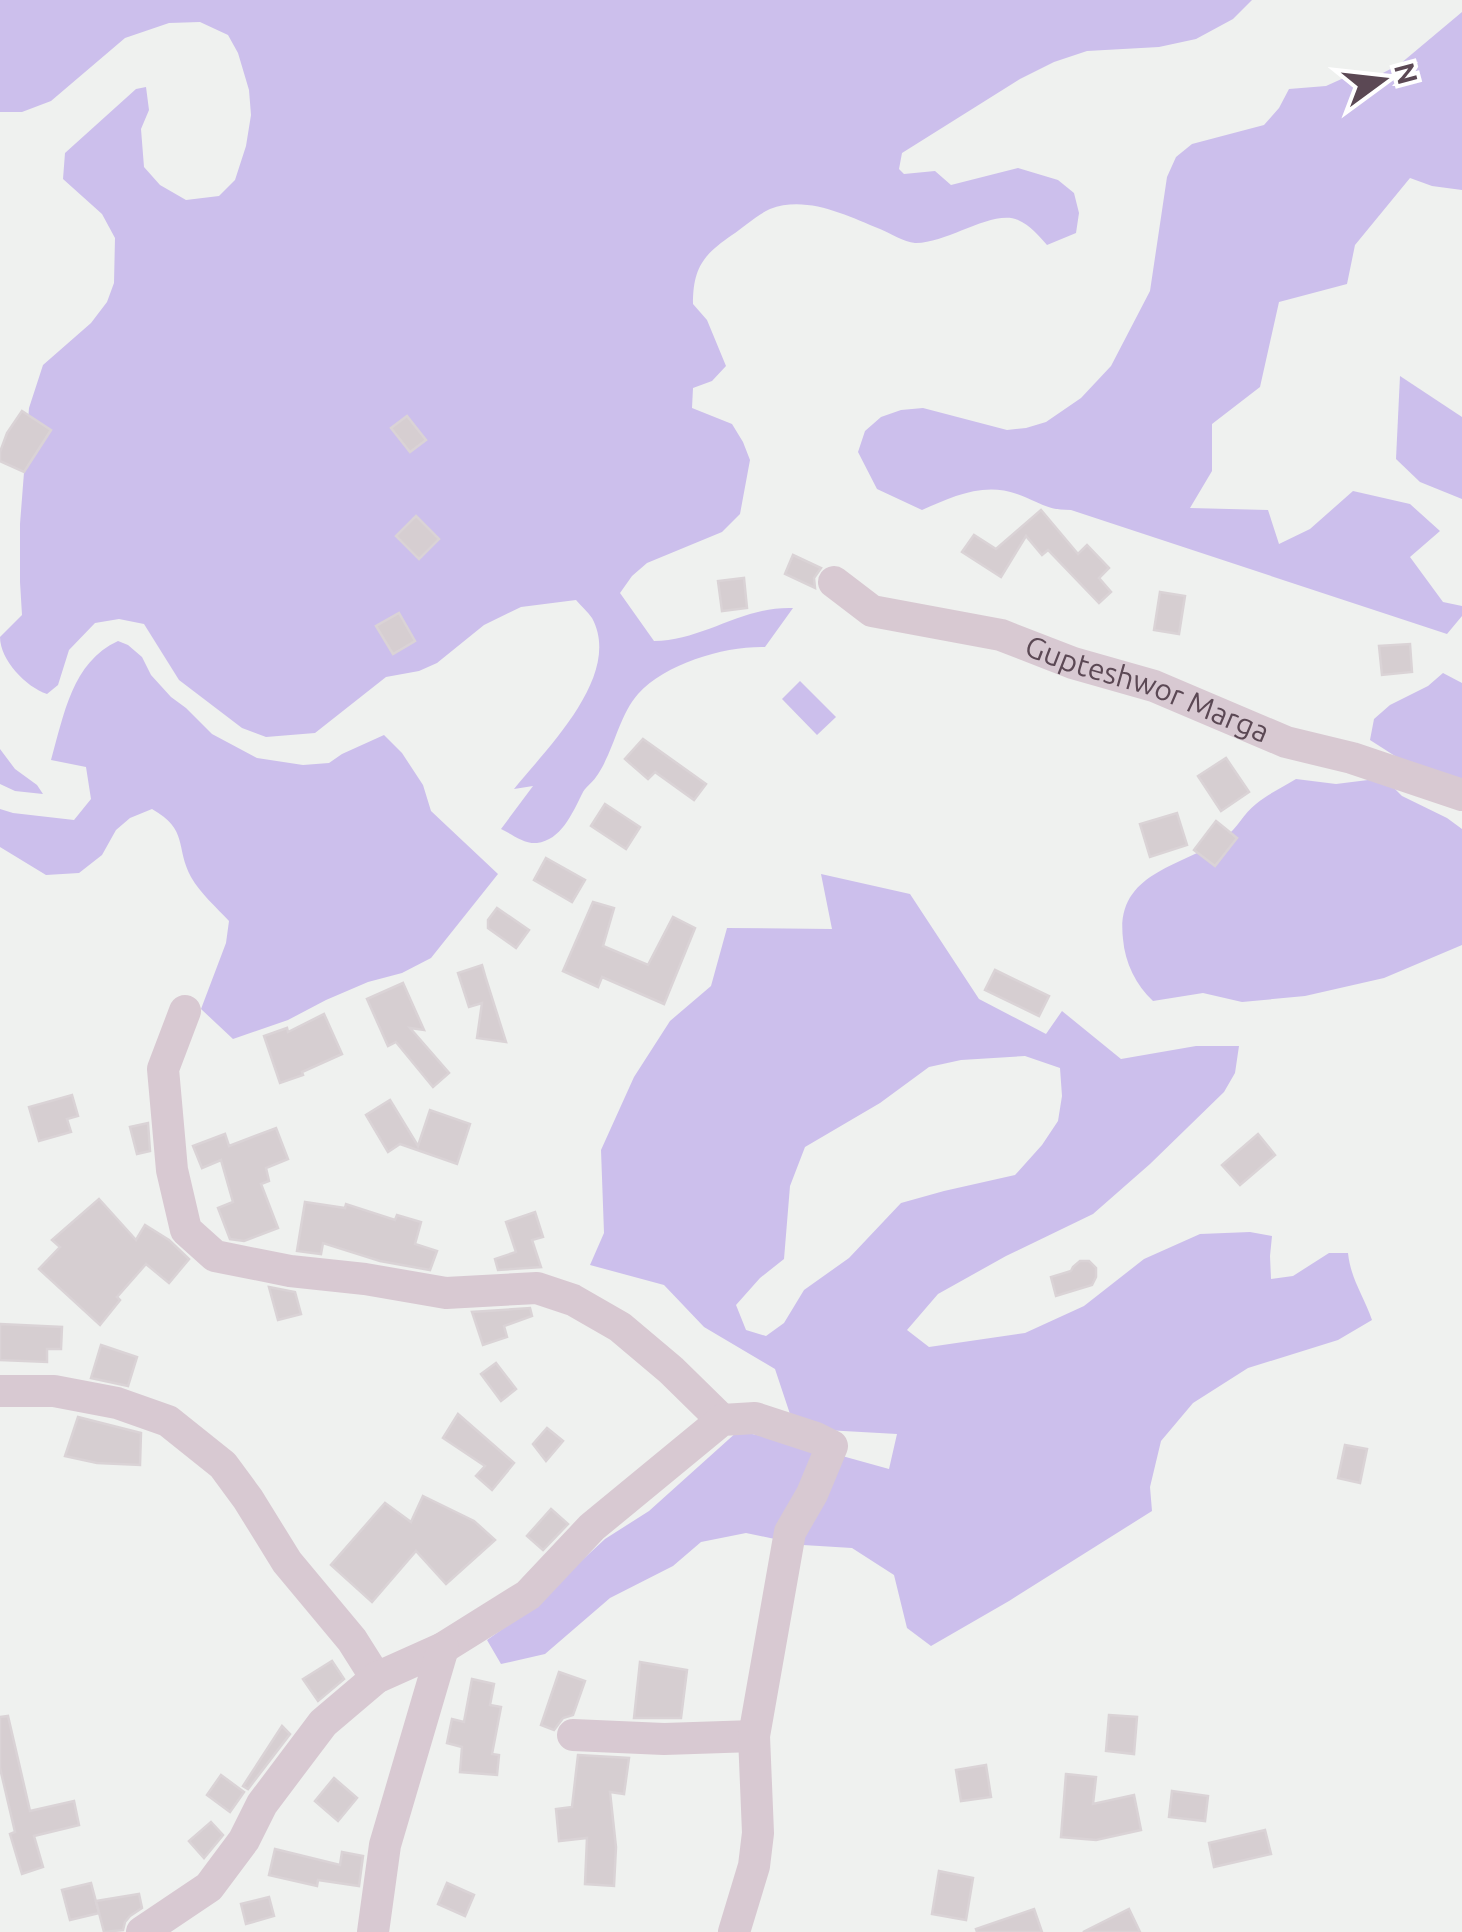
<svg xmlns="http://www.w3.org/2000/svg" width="1462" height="1932" font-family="Ubuntu,sans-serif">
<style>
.green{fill:#ccbfec;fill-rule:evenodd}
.building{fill:#d6ced1;stroke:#dad3d6;stroke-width:2.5}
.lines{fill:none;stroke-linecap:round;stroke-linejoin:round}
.minor{stroke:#d8c9d2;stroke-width:32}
.labels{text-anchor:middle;stroke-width:9;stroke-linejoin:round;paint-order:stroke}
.street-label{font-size:30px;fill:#5b4854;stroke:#fff}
</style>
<rect width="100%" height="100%" fill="#eff1ef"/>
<!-- green -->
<g class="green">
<path d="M0,0H1252L1233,19L1196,39L1159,47L1087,51L1054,62L1020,79L902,153L899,169L904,174L935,171L951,185L1018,168L1058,180L1074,193L1079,213L1076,233L1047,245C1039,236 1030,225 1018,220C992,209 947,244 915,243C904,242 890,233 880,229C846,215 806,195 770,209C757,215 744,227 732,235C703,255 693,268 693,304L707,320L726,366L712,381L693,388L692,408L732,424L743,442L750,460L740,514L722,532L647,563L632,576L620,593L654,641C703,641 742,606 793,608L765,647C725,646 666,663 638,694C618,717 614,752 596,777C592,783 585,787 582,794C572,814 561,840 537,843C524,844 512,834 501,829L533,786L514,789C547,748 623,675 592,618C588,612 581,606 576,600L521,607L484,625L437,663L419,671L386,677L315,733L266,737L242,728L179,680L144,624L119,619L95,623L69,650L58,685L47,694C26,687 0,660 0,637L22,615L20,582V524L29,408L43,365L91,323L107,302L114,283L115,238L102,214L63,179L65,153L136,89L146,87L149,110L141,129L144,167L160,185L186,200L219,196L235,180L246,146L251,115L249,90L238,53L228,35L200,22L169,23L125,38L51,101L22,112H0Z"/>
<path d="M1462,12V190L1432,186L1410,178L1355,245L1347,284L1279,302L1260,387L1212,424V471L1190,508L1268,510L1279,544L1310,529L1353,491L1410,504L1440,531L1410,557L1443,602L1462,606V616L1447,634L1071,510C1045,510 1040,502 1017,494C983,482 952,497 922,510L877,489L858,452L865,431L881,417L901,410L923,408L1007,430L1026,428L1046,422L1081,398L1111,366L1150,291L1167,177L1176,157L1192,144L1264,125L1279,108L1289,89L1326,86L1346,77L1362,79L1381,74L1400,64Z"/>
<path d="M1400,376L1462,417V499L1420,482L1396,459Z"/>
<path d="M118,641L128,645L142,657L151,675L171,697L186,708L212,734L257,758L303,765L329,763L342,754L384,735L402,753L423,785L431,811L498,874L431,958L402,973L368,982L326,1000L288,1020L233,1039L201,1009L226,943L229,921C217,908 200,893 191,877C175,847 189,830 152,809L130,818L116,830L102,855L79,873L46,875L0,847V809L13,813L74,820L91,799L86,767L51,760C64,715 72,662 118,641Z"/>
<path d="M1443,673L1462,683V786L1395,756L1370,740L1374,719L1390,705L1428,686Z"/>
<path d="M800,681L836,717L817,735L782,699Z"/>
<path d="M0,749L15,769L37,785L43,794L15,791L0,784Z"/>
<path d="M1296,779L1336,784L1368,780L1388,782L1402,796L1447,818L1462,829V945L1384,978L1305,996L1242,1002L1203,993L1153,1001C1136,985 1125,963 1123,939C1115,872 1180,868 1224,838C1237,829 1244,813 1256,804C1268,794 1283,787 1296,779Z"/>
<path d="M821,874L910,894L979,999L1046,1034L1062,1011L1121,1059L1196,1046H1239L1235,1073L1224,1092L1150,1164L1093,1214L1006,1256L938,1294L907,1330L929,1347L1025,1333L1084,1306L1144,1259L1200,1234L1250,1232L1272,1236L1270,1256L1271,1279L1293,1276L1329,1253H1348C1351,1280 1363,1294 1372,1320L1338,1340L1248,1368L1193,1403L1161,1441L1150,1487L1152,1511L1009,1601L931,1646L907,1628L894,1575L852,1548L803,1545L746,1533L701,1542L673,1566L610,1598L545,1654L501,1664L487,1640L525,1613L605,1539L649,1511L738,1431L799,1444L889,1469L897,1434L808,1429L791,1417L775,1369L704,1327L664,1285L590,1265L604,1233L601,1150L634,1077L670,1021L711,986L727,928L832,929ZM1025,1056L1060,1068L1062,1096L1058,1121L1042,1145L1015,1175L944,1191L901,1203L849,1258L804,1290L784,1323L766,1336L746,1330L736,1305L760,1278L784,1259L790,1186L805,1147L880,1103L929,1067L961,1060Z"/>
</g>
<!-- building -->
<g class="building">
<path d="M22,411L51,430L24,472L0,461V452L7,433Z"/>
<path d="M407,416L426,440L410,452L391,428Z"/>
<path d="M1041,510L1078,554L1087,545L1109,568L1099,578L1111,592L1099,603L1048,550L1042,555L1026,536L1001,577L962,552L974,535L996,549Z"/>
<path d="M416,516L439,539L419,559L396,536Z"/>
<path d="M793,555L821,568L814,578L815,588L785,574Z"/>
<path d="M744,578L747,608L722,611L718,581Z"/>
<path d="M1160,592L1185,596L1179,634L1154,630Z"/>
<path d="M399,613L415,641L393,654L376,626Z"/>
<path d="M1410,644L1412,672L1382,675L1379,646Z"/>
<path d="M643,739L706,784L694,800L655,772L648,779L625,759Z"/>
<path d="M1226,758L1249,792L1221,811L1198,776Z"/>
<path d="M605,804L640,827L626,849L591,826Z"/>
<path d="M1177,813L1187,845L1150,857L1140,824Z"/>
<path d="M1216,821L1237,838L1215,866L1194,850Z"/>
<path d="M546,858L585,880L572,902L534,880Z"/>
<path d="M593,902L614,908L603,946L648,965L673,917L695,928L664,1004L602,977L598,987L563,971Z"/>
<path d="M497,908L529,930L516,948L488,928V920Z"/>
<path d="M482,965L486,979L506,1042L477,1038L482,1003L469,1007L458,973Z"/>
<path d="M995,970L1049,996L1039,1016L985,990Z"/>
<path d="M403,983L424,1030L410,1028L449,1073L433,1087L396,1042L388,1046L367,999Z"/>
<path d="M324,1014L342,1054L302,1072L303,1075L280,1083L264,1036L287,1028L288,1032Z"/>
<path d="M72,1095L78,1116L67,1119L71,1132L39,1141L29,1107Z"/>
<path d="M390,1100L418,1146L430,1110L470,1124L457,1164L400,1144L388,1152L366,1115Z"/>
<path d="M148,1123L150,1151L137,1154L130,1127Z"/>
<path d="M276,1128L288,1159L266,1168L269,1181L261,1184L278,1228L244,1241L230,1239L218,1208L233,1202L221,1160L202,1168L193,1146L225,1134L229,1146Z"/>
<path d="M1258,1134L1275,1155L1240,1185L1222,1165Z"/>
<path d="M99,1199L136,1240L145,1225L169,1240L189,1259L169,1283L146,1264L117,1297L120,1300L100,1325L39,1269L60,1247L52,1240Z"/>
<path d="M305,1202L345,1208L346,1204L395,1220L397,1215L421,1222L415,1244L437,1251L430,1270L380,1261L323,1243L321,1254L297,1251Z"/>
<path d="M535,1212L543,1237L532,1240L541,1267L498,1270L495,1259L516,1252L506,1222Z"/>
<path d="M1080,1261H1089L1096,1268V1277L1092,1285L1056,1296L1051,1277L1071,1271L1073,1267Z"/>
<path d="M269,1287L295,1292L301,1314L278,1320Z"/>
<path d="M530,1308L532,1316L504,1326L507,1337L483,1345L472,1312Z"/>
<path d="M0,1324L62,1327L61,1349H47V1362L0,1360Z"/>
<path d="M101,1345L137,1357L128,1386L91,1378Z"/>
<path d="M496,1363L516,1389L501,1401L481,1374Z"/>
<path d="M458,1414L514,1463L492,1490L476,1476L485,1466L443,1438Z"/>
<path d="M78,1417L141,1433L140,1465L97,1463L65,1456Z"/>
<path d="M547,1428L563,1441L546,1461L533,1444Z"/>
<path d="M1345,1445L1367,1449L1360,1483L1338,1478Z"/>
<path d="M423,1496L474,1521L495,1540L446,1584L416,1551L372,1602L331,1565L385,1503L411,1522Z"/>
<path d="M551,1509L568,1524L543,1550L527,1536Z"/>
<path d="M332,1661L344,1679L318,1701L303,1679Z"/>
<path d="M640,1662L687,1670L681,1718H634Z"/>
<path d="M559,1672L585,1681L573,1715L563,1718L554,1730L541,1725Z"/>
<path d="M472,1679L494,1684L490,1705L501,1707L492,1754L499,1755L497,1775L460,1772L462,1747L447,1743L452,1719L464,1722Z"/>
<path d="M1109,1715L1137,1717L1134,1754L1106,1751Z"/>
<path d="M8,1716L30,1811L74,1801L79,1825L34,1836L43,1867L22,1874L10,1834L15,1832L0,1768V1717Z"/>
<path d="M282,1726L290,1734L248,1789L243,1786Z"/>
<path d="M578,1755L629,1758L624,1794L610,1792L616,1847L614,1886L585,1884L587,1838L559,1841L556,1809L572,1807Z"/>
<path d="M986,1765L991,1797L961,1801L956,1770Z"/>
<path d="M1066,1774L1096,1777L1093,1804L1134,1795L1141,1830L1096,1840L1061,1837Z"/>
<path d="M221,1775L244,1792L230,1812L207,1795Z"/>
<path d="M334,1778L357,1798L338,1821L315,1801Z"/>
<path d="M1172,1791L1208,1796L1205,1821L1169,1817Z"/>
<path d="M211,1822L223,1835L204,1858L189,1841Z"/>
<path d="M1265,1830L1271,1854L1214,1867L1209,1843Z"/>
<path d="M275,1849L340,1865L342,1852L363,1856L359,1886L318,1880L317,1886L269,1875Z"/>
<path d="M939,1871L973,1878L966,1920L932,1914Z"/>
<path d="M91,1883L99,1913L70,1920L62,1890Z"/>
<path d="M447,1883L474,1895L465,1916L438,1904Z"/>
<path d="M139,1894L142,1908L130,1916L125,1922L123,1930L104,1932L96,1901Z"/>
<path d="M269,1897L274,1916L246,1924L241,1904Z"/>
<path d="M1034,1909L1042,1932H977L976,1929Z"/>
<path d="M1129,1909L1140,1932H1083Z"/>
</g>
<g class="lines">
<!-- minor -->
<g class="minor">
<path id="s1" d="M834,582L872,611L1001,635L1073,663L1154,686L1286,742L1352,758L1462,795"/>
<path d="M185,1011L163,1069L172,1170L186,1230L215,1256L290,1271L365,1279L446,1293L537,1288L573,1300L620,1327L671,1370L722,1420"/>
<path d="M0,1391H54L117,1403L168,1421L223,1465L248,1499L287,1562L352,1640L376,1678"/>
<path d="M573,1735L664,1739L754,1736"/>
<path d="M142,1932L209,1887L244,1840L262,1804L323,1723L376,1678L443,1648L528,1595L592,1527L722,1420L755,1418L816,1438L832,1446L812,1494L790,1532L754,1736L758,1833L754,1866L734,1932"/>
<path d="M373,1932L385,1845L443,1648"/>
</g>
</g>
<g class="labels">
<!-- street labels -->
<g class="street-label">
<text dy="10" stroke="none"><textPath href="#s1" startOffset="335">Gupteshwor Marga</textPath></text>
</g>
</g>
<!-- north arrow -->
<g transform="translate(1382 80) rotate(75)" stroke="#ffffff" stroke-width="8" paint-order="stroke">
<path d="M0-8L18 38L0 25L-18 38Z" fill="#5b4854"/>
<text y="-15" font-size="28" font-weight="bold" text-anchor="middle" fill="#5b4854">N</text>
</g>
</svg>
